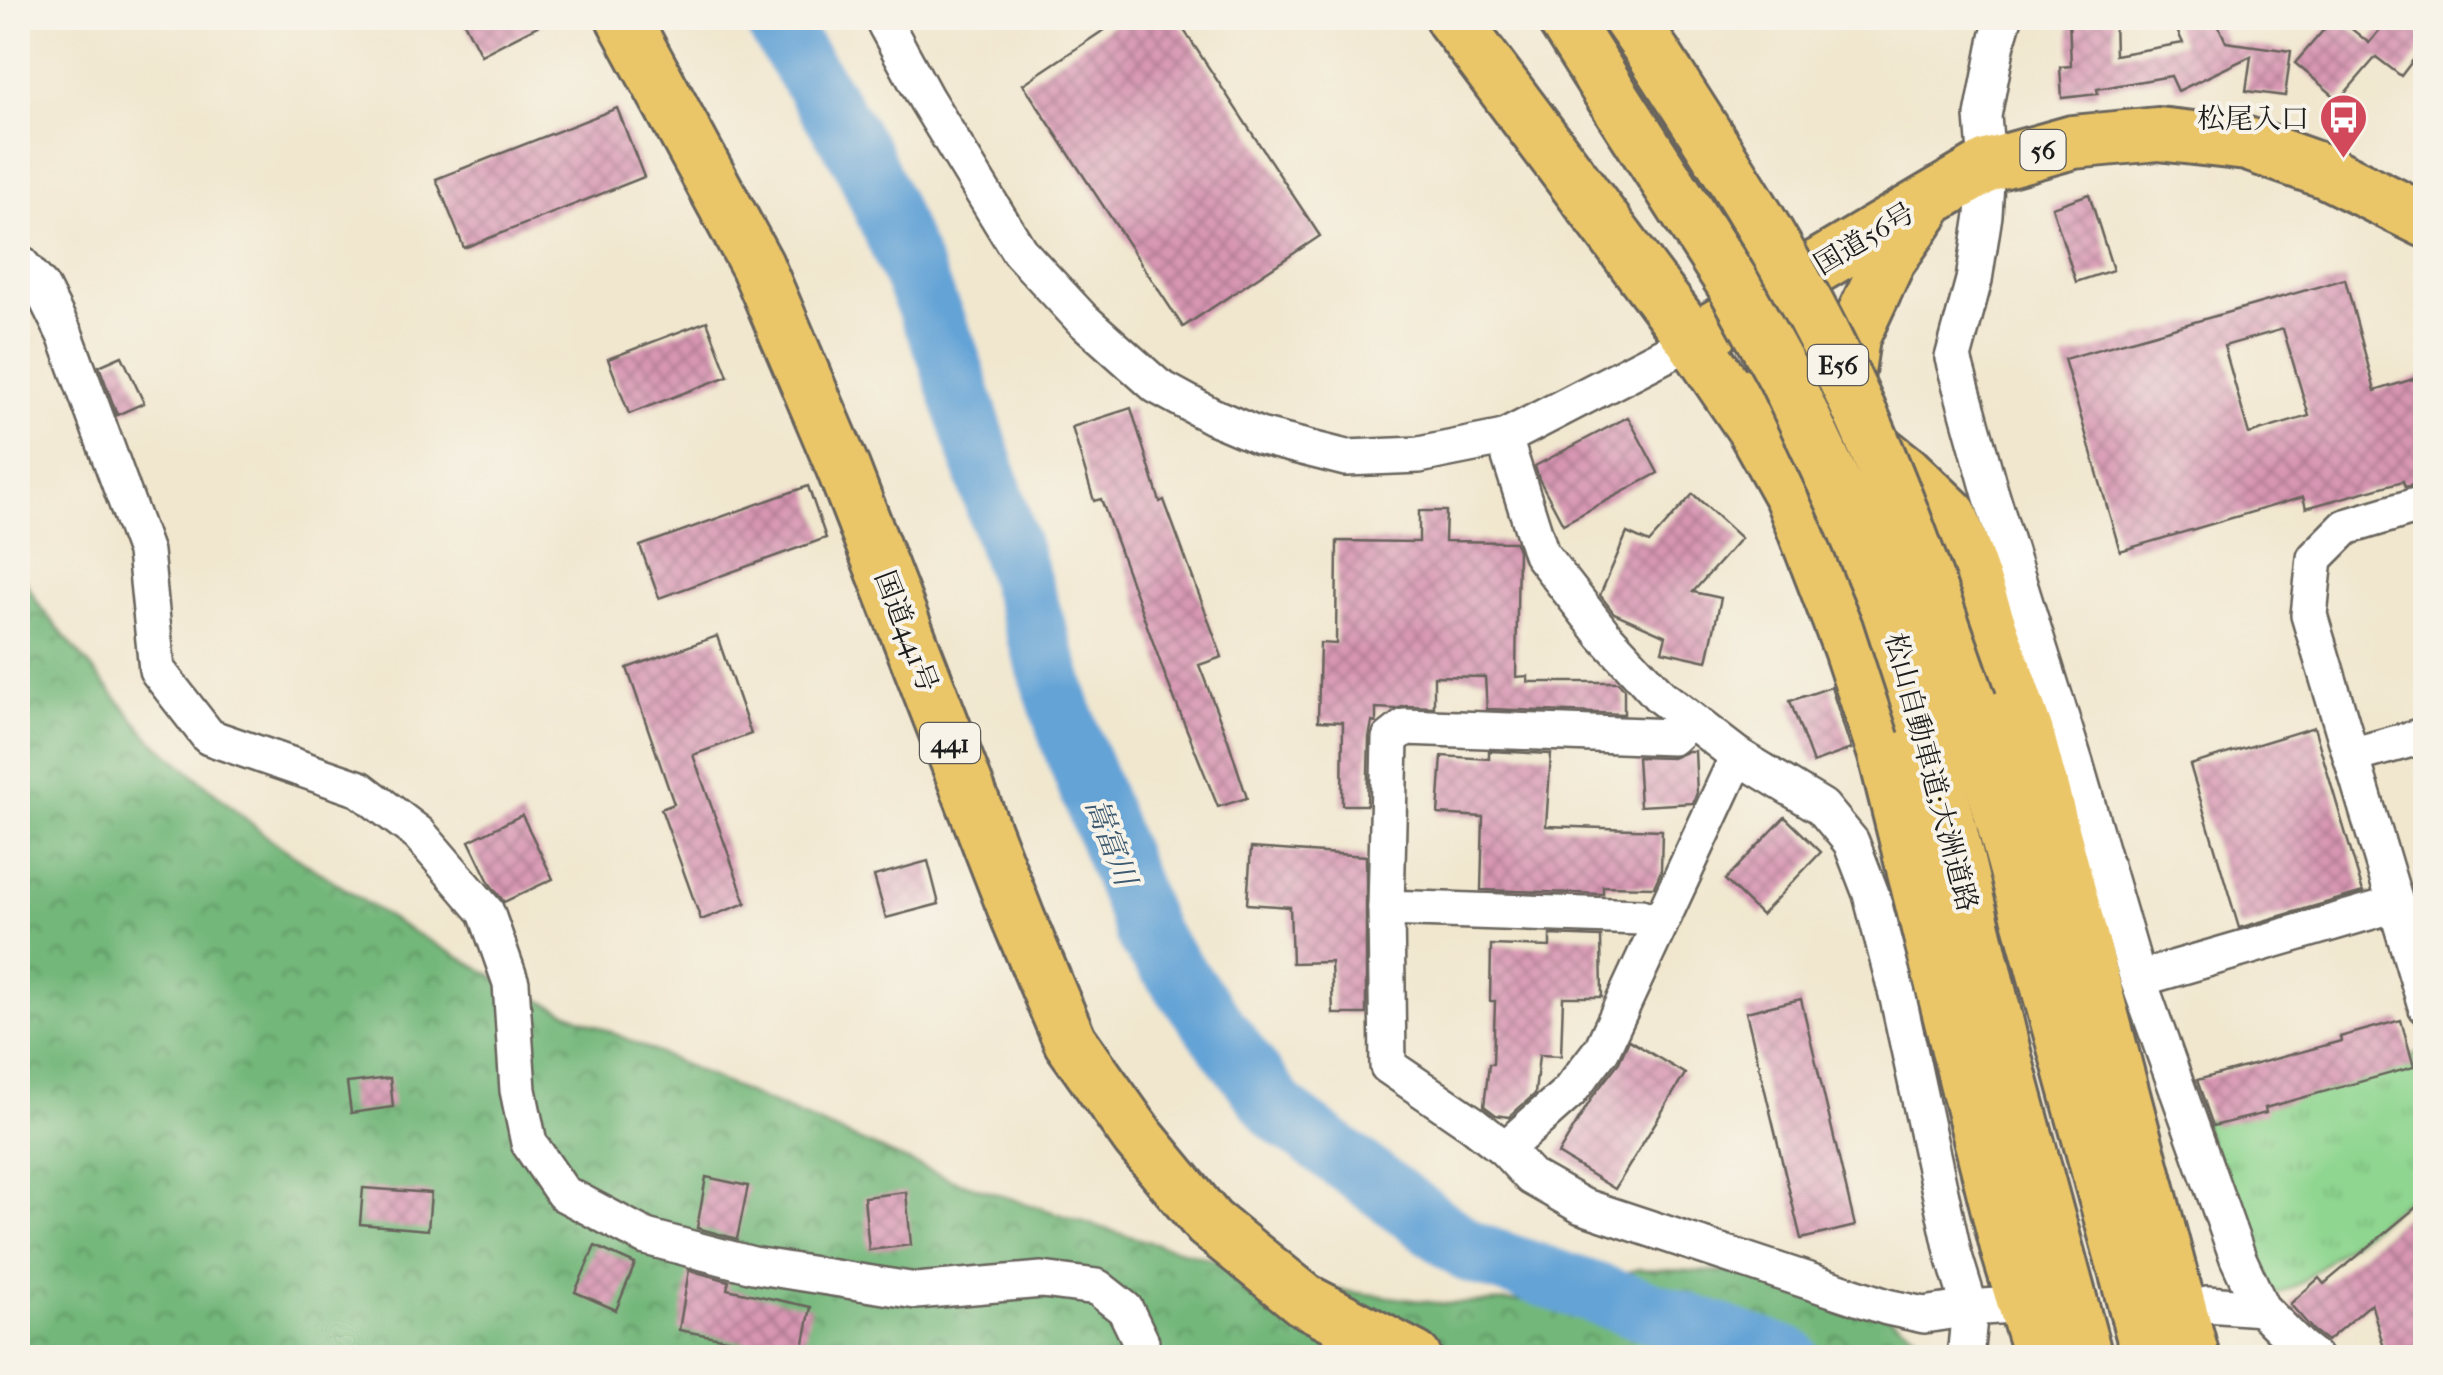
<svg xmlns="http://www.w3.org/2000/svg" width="2443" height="1375" font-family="'IM FELL French Canon','Noto Serif JP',serif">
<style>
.forest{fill:url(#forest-crowns);stroke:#486a4b;stroke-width:2.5}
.park{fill:url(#park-tufts);stroke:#567956;stroke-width:2.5}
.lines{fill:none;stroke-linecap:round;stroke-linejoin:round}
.river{stroke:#64a3d6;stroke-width:62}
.building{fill:url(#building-cross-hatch);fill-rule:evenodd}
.minor-casing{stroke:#67635b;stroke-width:40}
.highway-casing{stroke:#67635b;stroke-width:58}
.minor{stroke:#fff;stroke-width:35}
.highway{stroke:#ebc669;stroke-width:52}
.highway-bridge-casing{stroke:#67635b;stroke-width:58;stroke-linecap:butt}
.highway-bridge{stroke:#ebc669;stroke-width:52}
.labels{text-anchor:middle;stroke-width:8;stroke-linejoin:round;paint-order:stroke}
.shield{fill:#f7f3e8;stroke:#5e5c59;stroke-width:2.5}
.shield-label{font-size:25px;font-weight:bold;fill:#1c1c1c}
.poi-label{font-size:28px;fill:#1c1c1c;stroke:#f7f3e8;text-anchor:end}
.street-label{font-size:28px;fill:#1c1c1c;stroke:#f7f3e8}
.water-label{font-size:30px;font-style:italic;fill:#3c5970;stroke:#f7f3e8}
</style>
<defs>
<pattern id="forest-crowns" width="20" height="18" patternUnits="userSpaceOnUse" patternTransform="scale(2.5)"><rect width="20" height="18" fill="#73b77a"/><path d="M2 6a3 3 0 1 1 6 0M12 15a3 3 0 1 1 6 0" fill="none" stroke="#5e9463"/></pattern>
<pattern id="park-tufts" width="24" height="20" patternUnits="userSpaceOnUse" patternTransform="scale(2.5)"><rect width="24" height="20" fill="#8fd690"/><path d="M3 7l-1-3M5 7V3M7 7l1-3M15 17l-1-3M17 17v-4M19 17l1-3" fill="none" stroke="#7bb77c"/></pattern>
<pattern id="building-cross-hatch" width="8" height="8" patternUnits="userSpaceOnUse" patternTransform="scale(2.5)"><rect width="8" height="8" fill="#d896b3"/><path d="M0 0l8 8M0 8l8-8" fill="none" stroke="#ae7a91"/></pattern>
</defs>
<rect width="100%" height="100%" fill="#f7f3e8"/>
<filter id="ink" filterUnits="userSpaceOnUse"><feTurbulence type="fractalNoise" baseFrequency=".01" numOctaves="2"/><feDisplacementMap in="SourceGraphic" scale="20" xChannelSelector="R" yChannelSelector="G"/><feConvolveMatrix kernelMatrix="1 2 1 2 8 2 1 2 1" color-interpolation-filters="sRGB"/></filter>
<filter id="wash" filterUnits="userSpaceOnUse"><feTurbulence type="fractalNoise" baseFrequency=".0048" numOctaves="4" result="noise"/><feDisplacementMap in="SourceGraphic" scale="40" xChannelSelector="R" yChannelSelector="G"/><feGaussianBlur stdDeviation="2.25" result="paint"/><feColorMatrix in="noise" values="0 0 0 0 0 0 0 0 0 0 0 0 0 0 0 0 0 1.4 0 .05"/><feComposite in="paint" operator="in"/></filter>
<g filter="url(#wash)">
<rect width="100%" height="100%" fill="#f1e7cf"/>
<!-- forest -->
<path class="forest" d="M18,569L41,608L151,739L271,840L397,923L528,995L747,1093L950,1179L1118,1233L1306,1286L1444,1304L1541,1300L1638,1269L1747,1273L1850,1293L1929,1342L1941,1357H18Z"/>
<!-- park -->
<path class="park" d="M2425,1051V1189L2422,1187L2300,1283L2267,1300L2201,1122Z"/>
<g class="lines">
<!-- river -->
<path class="river" d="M773,18L863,160L946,349L1072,743L1147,935L1278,1111L1468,1251L1789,1358"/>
</g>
<g id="blocks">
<!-- building -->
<g class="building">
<path d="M462,18H553L481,55Z"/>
<path d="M1122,18H1176L1320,236L1183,327L1023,84Z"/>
<path d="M2069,18H2114L2115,55L2183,43L2171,18H2215L2226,42L2291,51L2285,96L2246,91L2251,56L2178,91L2171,76L2097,89L2098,94L2062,98L2060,67L2071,66Z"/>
<path d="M2334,18H2338L2369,43L2389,18H2404L2426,34V43L2401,76L2376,57L2339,100L2295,63Z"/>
<path d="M617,108L644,177L464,248L436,179Z"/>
<path d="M2089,194L2113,270L2076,282L2052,207Z"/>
<path d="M2345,279L2375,391L2426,375V482L2405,487L2403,481L2306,508L2303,497L2120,551L2064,359ZM2283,329L2309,416L2249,434L2224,346Z"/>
<path d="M707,321L728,376L629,414L608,359Z"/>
<path d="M122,356L144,403L117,415L99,366Z"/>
<path d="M1131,408L1160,502L1164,500L1222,657L1199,665L1228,740L1247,798L1218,807L1166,678L1101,499L1094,501L1072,427Z"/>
<path d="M1628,417L1658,473L1563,524L1539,479L1535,466Z"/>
<path d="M808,486L826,538L659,598L640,546Z"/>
<path d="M1693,494L1741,538L1693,592L1721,598L1707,661L1662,651L1666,636L1614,613L1600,595L1627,533L1649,543Z"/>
<path d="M1419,511H1446L1445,541L1515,542L1518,550L1516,677L1528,676V682H1618L1624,689V714L1487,709L1485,677L1434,676V707L1406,706L1396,709L1376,708V723L1372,722L1369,738L1367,805H1342L1343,722L1318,721L1320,643L1336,644L1337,541L1419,542Z"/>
<path d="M717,636L751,734L693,755L746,903L701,920L661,809L674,804L627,668Z"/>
<path d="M1831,687L1851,749L1813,763L1790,701Z"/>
<path d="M2314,727L2363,892L2239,928L2190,765Z"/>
<path d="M1489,751L1551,754L1546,826L1662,830L1661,871L1654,887L1603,886V894L1481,890L1483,817L1438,814L1442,756L1489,759Z"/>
<path d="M1688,751H1695L1697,793L1693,803L1640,806L1637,757L1672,758Z"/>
<path d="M522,815L553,879L504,902L490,884L469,841Z"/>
<path d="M1785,817L1821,852L1761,915L1725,880Z"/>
<path d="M1251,848L1366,856V1014H1333L1331,962L1292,963L1290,907L1247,904Z"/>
<path d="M928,861L939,904L886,918L874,876Z"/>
<path d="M1550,935L1601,937L1602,997H1563L1561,1056L1539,1055L1535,1094L1509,1117L1496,1115L1484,1106L1489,1064H1493L1495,1001H1490L1491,945L1550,947Z"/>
<path d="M1801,999L1855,1226L1801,1239L1746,1012Z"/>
<path d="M2401,1020L2414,1067L2265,1108L2266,1113L2213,1126L2197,1080L2341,1041L2340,1037Z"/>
<path d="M1629,1040L1685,1074L1615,1189L1558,1154L1593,1096L1619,1062Z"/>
<path d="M390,1078L393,1107L351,1113L347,1083Z"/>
<path d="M706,1177L748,1186L737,1239L697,1228Z"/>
<path d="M363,1188L431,1193L428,1230L360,1224Z"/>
<path d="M906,1192L911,1245L869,1250L864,1197Z"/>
<path d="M2426,1199V1358H2387L2371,1303L2327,1341L2314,1331L2290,1304L2319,1278L2324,1284Z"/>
<path d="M595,1246L635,1264L616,1310L575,1292Z"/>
<path d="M689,1270L729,1281L727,1289L811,1307L801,1358H749L752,1344L679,1330Z"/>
</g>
</g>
</g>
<g filter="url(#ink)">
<use href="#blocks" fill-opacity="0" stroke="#67635b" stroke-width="2.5"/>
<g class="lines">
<defs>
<g id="minor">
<path d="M882,18L926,99L1019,251L1082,319L1157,386L1212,416L1259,436L1346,458L1419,455L1504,438L1693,340"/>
<path d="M2004,18L1998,38L1983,116L1987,166L1984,215L1974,280L1953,358L1990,491L2075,763L2138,979L2238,1258L2261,1308L2300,1347L2314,1358"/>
<path d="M18,261L41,287L65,335L145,552L157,670L209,737L360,789L419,834L486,912L511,983L518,1090L529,1143L563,1193L646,1237L753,1265L916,1291L1042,1280L1097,1287L1125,1309L1141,1342V1358"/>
<path d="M1504,438L1541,554L1604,635L1660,696L1738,756L1822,807L1851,842L1871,894L1898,998L1954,1256L1970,1308L1965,1358"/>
<path d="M2426,503L2346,527L2315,558L2309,615L2426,1006"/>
<path d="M2351,756L2426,735"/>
<path d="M1386,908L1388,1066L1473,1124L1505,1149L1531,1177L1582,1206L1887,1307L1924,1315L1970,1308L2011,1305"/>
<path d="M1659,923L1641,917L1386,908L1390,739L1405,727L1672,737L1690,720"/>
<path d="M2138,979L2396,904"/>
<path d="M1505,1149L1569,1092L1602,1049L1738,756"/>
<path d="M2207,1304L2261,1308"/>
</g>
<g id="highway">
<path d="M623,18L757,265L843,468L1018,918L1070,1041L1138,1137L1209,1223L1304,1300L1415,1358"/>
<path d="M1452,18L1693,340L1753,428L1791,496L1849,646L1885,755L2008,1251L2041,1358"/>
<path d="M1563,18L1606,86"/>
<path d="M1629,18L1654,54"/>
<path d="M1707,332L1987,166L2073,142L2158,134L2247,144L2327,172L2426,221"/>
<path d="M1769,381L1853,430L1906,472L1951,515L2027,733L2193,1358"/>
<path d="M1846,407L1844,400L1853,337L1889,260L1924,210"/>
<path d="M1970,702L2149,1358"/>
<path d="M1925,724L2008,1069L2086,1358"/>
</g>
</defs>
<!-- minor casing -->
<use href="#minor" class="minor-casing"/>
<!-- highway casing -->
<use href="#highway" class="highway-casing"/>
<!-- minor -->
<use href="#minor" class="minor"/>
<!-- highway -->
<use href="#highway" class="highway"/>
<defs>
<g id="highway-bridge">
<path d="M1654,54C1717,152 1782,250 1833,355C1889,467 1929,585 1970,702"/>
<path d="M1606,86L1732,282L1785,378L1842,500L1888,610L1925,724"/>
</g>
</defs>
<!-- highway-bridge casing -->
<use href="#highway-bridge" class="highway-bridge-casing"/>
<!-- highway-bridge -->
<use href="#highway-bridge" class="highway-bridge"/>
</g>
</g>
<!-- icons -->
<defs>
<symbol id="bus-pin" viewBox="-11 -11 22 30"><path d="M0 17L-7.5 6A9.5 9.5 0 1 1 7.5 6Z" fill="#d1495b" stroke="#f7f3e8"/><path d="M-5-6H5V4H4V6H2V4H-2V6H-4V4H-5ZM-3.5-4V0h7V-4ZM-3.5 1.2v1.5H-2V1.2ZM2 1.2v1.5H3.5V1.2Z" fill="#fff"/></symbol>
</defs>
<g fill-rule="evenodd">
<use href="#bus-pin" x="2316" y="90" width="55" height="75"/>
</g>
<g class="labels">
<!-- shield labels -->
<g class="shield">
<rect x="2020.5" y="130" width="45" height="40" rx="8"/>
<rect x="1808" y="345" width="60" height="40" rx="8"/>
<rect x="920" y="723" width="60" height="40" rx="8"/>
</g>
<g class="shield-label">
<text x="2043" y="159">56</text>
<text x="1838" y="374">E56</text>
<text x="950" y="752">441</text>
</g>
<!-- poi labels -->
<g class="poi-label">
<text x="2309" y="128">松尾入口</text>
</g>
<!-- street labels -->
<g class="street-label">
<text transform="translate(1864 238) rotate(-31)" y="10">国道56号</text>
<text transform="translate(907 631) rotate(69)" y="10">国道441号</text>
<text transform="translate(1932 772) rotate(75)" y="10">松山自動車道;大洲道路</text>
</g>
<!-- water labels -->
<g class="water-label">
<text transform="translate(1111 842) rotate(69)" y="10">嵩富川</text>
</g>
</g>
<!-- margin -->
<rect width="2443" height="1375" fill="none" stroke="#f7f3e8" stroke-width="60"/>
</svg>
